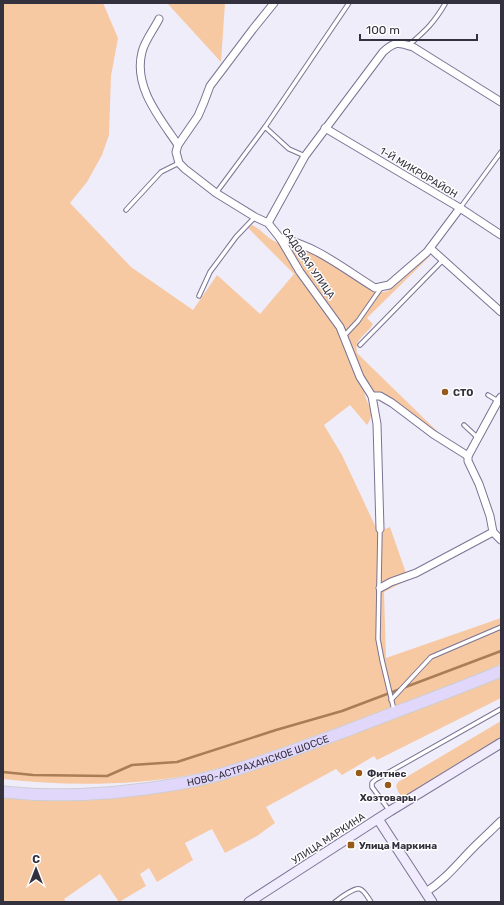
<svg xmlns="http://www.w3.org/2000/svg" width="504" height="905" font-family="Rubik,sans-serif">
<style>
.green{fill:#f6c9a3}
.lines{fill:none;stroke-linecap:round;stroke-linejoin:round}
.stream{stroke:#aa7c57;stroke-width:2.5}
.lane-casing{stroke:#7b7393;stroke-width:5.5}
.street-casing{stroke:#7b7393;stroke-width:9}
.secondary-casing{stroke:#7b7393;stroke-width:11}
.primary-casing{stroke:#ceced1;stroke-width:13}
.lane{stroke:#fff;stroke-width:3.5}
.street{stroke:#fff;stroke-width:7}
.secondary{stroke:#f0ebfd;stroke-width:9}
.primary{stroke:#e0d7fb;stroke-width:11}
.poi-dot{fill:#965a1b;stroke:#fff;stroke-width:1.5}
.labels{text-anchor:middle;stroke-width:3;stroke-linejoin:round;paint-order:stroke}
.street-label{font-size:10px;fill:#34313e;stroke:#fff}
.poi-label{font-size:10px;font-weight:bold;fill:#34313e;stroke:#fff;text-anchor:start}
</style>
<rect width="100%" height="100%" fill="#f0edfb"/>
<!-- green -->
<g class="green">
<path d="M3,3H103L118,38L111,76L109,135L102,155L87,182L70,203L131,267L193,310L217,275L260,314L294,274L248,228L252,225C262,230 266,237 274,241C280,244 288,245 295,247C313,253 332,260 347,272C359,280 368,293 384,292C394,291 418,264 425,257L430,256L367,318L373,324C367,335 354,338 357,353L443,437L382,394L364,391C366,405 377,411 367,425L350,405L324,425L342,455L378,532L390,527L406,573L407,580L384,592L386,658L501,618V664C473,676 446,689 417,700C383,712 349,724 314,736C274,750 232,767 190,775C130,786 63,786 3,779Z"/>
<path d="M167,3H225L221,62Z"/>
<path d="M501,674V698L377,760L374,756L342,775L336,769L266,807L275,823L257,836L225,853L212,829L185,843L193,860L157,882L149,868L140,874L146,886L119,902L100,874L64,899L66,902H3V797C46,800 91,801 134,796C154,794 174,790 194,786L424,707Z"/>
<path d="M501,721V738L405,797C399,796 398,791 396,786L398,782Z"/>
</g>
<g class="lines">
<!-- stream -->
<path class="stream" d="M3,772L33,775L107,776L132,765L177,762L276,730L342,711L501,651"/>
<defs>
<g id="lane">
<path d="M409,45C426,30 433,24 445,4"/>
<path d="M265,127L289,149L305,156"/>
<path d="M216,193L265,127L349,3"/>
<path d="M460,208L501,152"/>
<path d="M126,210L161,172L179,163"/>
<path d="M199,296L210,272L236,237L255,217"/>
<path d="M344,336L358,321L381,288"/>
<path d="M360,345L443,260"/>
<path d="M488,395L498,401"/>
<path d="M464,425L478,438"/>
<path d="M380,529L378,639L382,660L394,710"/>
<path d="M391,700L431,657L501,627"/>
<path d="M389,810L372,787V783L375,780L501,709"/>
<path d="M335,902C340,898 355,887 360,889C365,891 368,898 371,902"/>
</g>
<g id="street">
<path d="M159,19C154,29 144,42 142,52C133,87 160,118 178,145L176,152L179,163L185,169L216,193L255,217L268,223L280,238L300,272L340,327L360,377L372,396L377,424L380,529"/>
<path d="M325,128L460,208L501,235"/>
<path d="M178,145L198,116L204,102L210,86L253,29L274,3"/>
<path d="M268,223L305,156L383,52C395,41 398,42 413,47L501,102"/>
<path d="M280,238C317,246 344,269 375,288L389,285L427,252L460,208"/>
<path d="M430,248L501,312"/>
<path d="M372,396H380L392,403L433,434L468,456"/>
<path d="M501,397L498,401L468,456V461L479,484L490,516L493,532L501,540"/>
<path d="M380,588L391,582L416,573L493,532"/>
<path d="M426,892C445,880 458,863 474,847C483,838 492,830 501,821"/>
</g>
<g id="secondary">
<path d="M378,819L432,902"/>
<path d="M249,902L390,811L501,743"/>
</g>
<g id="primary">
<path id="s1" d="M3,792C61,798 120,794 178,784C194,781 210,778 225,773C269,760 311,744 354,728C403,709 453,691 501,671"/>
</g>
</defs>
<!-- lane casing -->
<use href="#lane" class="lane-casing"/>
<!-- street casing -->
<use href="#street" class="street-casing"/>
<!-- secondary casing -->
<use href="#secondary" class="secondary-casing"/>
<!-- primary casing -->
<use href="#primary" class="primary-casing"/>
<!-- lane -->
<use href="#lane" class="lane"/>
<!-- street -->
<use href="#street" class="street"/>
<!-- secondary -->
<use href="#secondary" class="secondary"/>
<!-- primary -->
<use href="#primary" class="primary"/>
</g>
<!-- markers -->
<g class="poi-dot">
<circle cx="445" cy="392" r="4"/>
<circle cx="359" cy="773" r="4"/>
<circle cx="388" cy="785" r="4"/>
<rect x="347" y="841" width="8" height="8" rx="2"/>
</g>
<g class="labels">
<!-- street labels -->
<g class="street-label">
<text transform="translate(419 172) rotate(31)" y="4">1-Й МИКРОРАЙОН</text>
<text transform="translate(309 263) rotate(55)" y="4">САДОВАЯ УЛИЦА</text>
<text dy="4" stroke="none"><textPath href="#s1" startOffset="259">НОВО-АСТРАХАНСКОЕ ШОССЕ</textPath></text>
<text transform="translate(328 838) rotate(-33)" y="4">УЛИЦА МАРКИНА</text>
</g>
<!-- poi labels -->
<g class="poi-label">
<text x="453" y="396">СТО</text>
<text x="367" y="777">Фитнес</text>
<text x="388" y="801" text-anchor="middle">Хозтовары</text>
<text x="359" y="849">Улица Маркина</text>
</g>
</g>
<!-- border -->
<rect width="504" height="905" fill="none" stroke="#34313e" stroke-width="8"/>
<!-- north arrow -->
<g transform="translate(36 869)" stroke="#ffffff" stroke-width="3" paint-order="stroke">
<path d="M0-3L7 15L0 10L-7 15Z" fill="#34313e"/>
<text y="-6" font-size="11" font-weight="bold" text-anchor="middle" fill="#34313e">С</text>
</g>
<!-- scale -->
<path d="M360 34v6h117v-6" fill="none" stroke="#34313e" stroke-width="2"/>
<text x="366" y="34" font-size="12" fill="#34313e" stroke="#ffffff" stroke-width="3" paint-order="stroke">100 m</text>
</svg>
